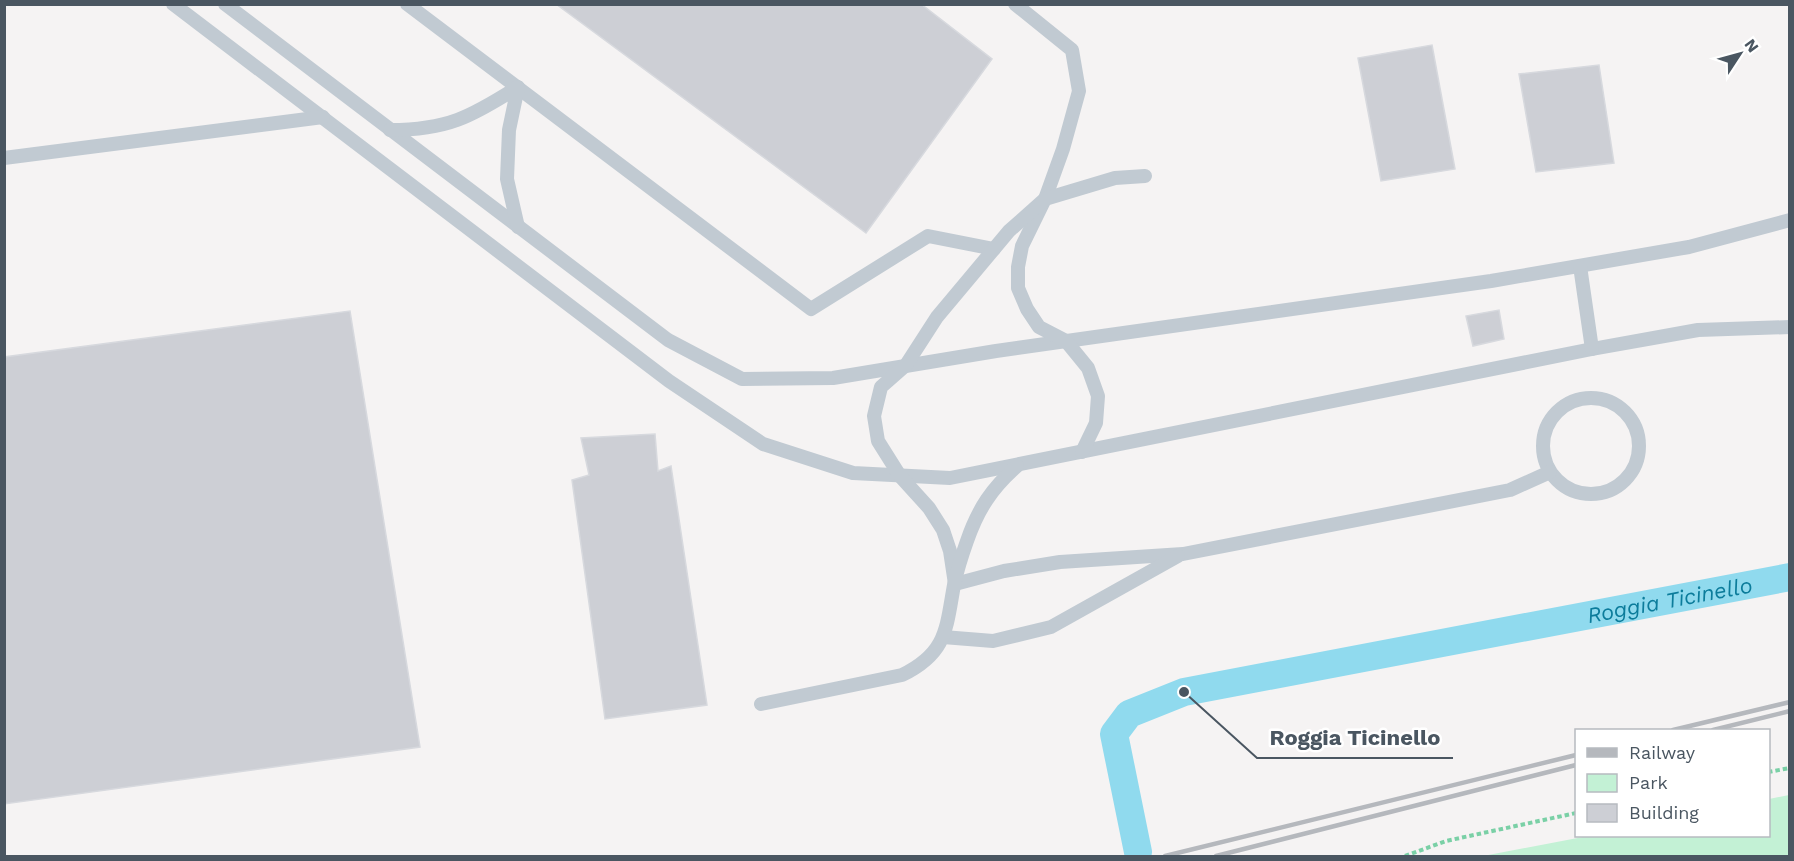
<svg xmlns="http://www.w3.org/2000/svg" width="1794" height="861" font-family="'Work Sans',sans-serif">
<style>
.green{fill:#c3f1d5}
.lines{fill:none;stroke-linecap:round;stroke-linejoin:round}
.canal{stroke:#90daee;stroke-width:28}
.building{fill:#cdcfd5;stroke:#d7d9de;stroke-width:1.5}
.path{stroke:#7ad0a6;stroke-width:4;stroke-dasharray:4.5 3;stroke-linecap:butt}
.service{stroke:#c1cad2;stroke-width:14}
.rail{stroke:#b5b8bd;stroke-width:4.5}
.labels{text-anchor:middle;stroke-width:5;stroke-linejoin:round;paint-order:stroke}
.water-label{font-size:22px;font-style:italic;fill:#0c7c9b;stroke:#fff}
.leader{fill:none;stroke:#4a5661;stroke-width:2}
.callout-dot{fill:#4a5661;stroke:#fff;stroke-width:2}
.callout-label{font-size:22px;text-anchor:middle;font-weight:bold;fill:#4a5661;stroke:#fff;stroke-width:5;stroke-linejoin:round;paint-order:stroke}
</style>
<rect width="100%" height="100%" fill="#f5f3f3"/>
<!-- green -->
<path class="green" d="M1789,795V856H1483L1588,836H1768L1769,799Z"/>
<g class="lines">
<!-- canal -->
<path class="canal" id="s1" d="M1138,852L1114,734L1129,714L1184,692L1790,577"/>
</g>
<!-- building -->
<g class="building">
<path d="M556,4H921L992,59L866,233Z"/>
<path d="M1432,45L1455,169L1381,181L1358,58Z"/>
<path d="M1599,65L1614,163L1536,172L1519,74Z"/>
<path d="M1499,310L1504,339L1473,346L1466,316Z"/>
<path d="M350,311L420,747L4,804V357Z"/>
<path d="M655,434L658,471L671,466L707,705L605,719L572,480L589,475L581,438Z"/>
</g>
<g class="lines">
<!-- path -->
<g class="path">
<path d="M1768,772L1790,768"/>
<path d="M1405,856L1446,841L1576,813"/>
</g>
<!-- service -->
<g class="service">
<path d="M173,4L669,381L763,444L853,473L950,478L1592,349L1698,330L1790,327"/>
<path d="M225,4L668,340L742,379L833,378L996,351L1491,281L1689,247L1790,220"/>
<path d="M407,4L811,309L928,236L994,249"/>
<path d="M1015,4L1072,50L1079,91L1063,149L1045,199L1022,246L1018,267V288L1027,309L1039,327L1066,341L1088,368L1098,396L1096,423L1082,452"/>
<path d="M390,130C447,130 471,117 518,87L509,130L507,179L518,227"/>
<path d="M4,158L323,117"/>
<path d="M1580,266L1592,349"/>
<circle cx="1591" cy="446" r="48"/>
<path d="M955,584L1004,571L1060,562L1183,554L1510,490L1550,472"/>
<path d="M955,584L950,551L943,530L929,508L900,476L878,441L874,416L881,387L906,365L937,317L1009,231L1045,199L1115,178L1145,176"/>
<path d="M943,637L993,641L1051,627L1178,556"/>
<path d="M761,704L902,675C947,653 946,629 954,585C957,571 962,555 967,541C978,509 992,488 1017,466"/>
</g>
<!-- rail -->
<g class="rail">
<path d="M1673,730L1790,702"/>
<path d="M1713,730L1790,711"/>
<path d="M1165,856L1576,755"/>
<path d="M1216,856L1576,765"/>
</g>
</g>
<g class="labels">
<!-- water labels -->
<g class="water-label">
<text dy="8" stroke="none"><textPath href="#s1" startOffset="699">Roggia Ticinello</textPath></text>
</g>
</g>
<!-- callouts -->
<path class="leader" d="M1184 692L1257 758H1453"/>
<circle class="callout-dot" cx="1184" cy="692" r="6"/>
<g class="callout-label">
<text x="1355" y="745">Roggia Ticinello</text>
</g>
<!-- border -->
<rect width="1794" height="861" fill="none" stroke="#4a5661" stroke-width="12"/>
<!-- legend -->
<rect x="1575" y="729" width="195" height="108" fill="#ffffff" stroke="#b7bbc0" stroke-width="1.5"/>
<rect x="1587" y="748" width="30" height="9" fill="#b5b8bd" stroke="#b7bbc0" stroke-width="1.5"/>
<text x="1629" y="759" font-size="18" fill="#4a5661">Railway</text>
<rect x="1587" y="774" width="30" height="18" fill="#c3f1d5" stroke="#b7bbc0" stroke-width="1.5"/>
<text x="1629" y="789" font-size="18" fill="#4a5661">Park</text>
<rect x="1587" y="804" width="30" height="18" fill="#cdcfd5" stroke="#b7bbc0" stroke-width="1.5"/>
<text x="1629" y="819" font-size="18" fill="#4a5661">Building</text>
<!-- north arrow -->
<g transform="translate(1740 54) rotate(54)" stroke="#ffffff" stroke-width="4.5" paint-order="stroke">
<path d="M0-4.5L10 22L0 15L-10 22Z" fill="#4a5661"/>
<text y="-9" font-size="16" font-weight="bold" text-anchor="middle" fill="#4a5661">N</text>
</g>
</svg>
